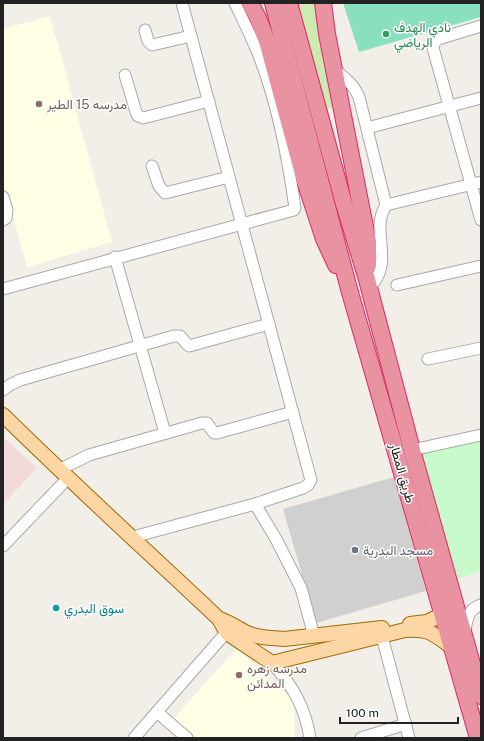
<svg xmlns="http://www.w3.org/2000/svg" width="484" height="741" font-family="'Public Sans',Vazirmatn,sans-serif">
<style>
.commercial{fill:#f2dad9}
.education{fill:#ffffe5}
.religious{fill:#d0d0d0}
.grass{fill:#cdebb0}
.park{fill:#c8facc}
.pitch{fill:#88e0be}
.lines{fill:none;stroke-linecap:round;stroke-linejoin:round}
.minor-casing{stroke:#a9a9a9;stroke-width:13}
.major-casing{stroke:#a06b00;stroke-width:16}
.highway-casing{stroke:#dc2a67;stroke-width:18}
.minor{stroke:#fff;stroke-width:11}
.major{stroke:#fcd6a4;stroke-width:14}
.highway{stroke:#e892a2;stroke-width:16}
.leisure-dot{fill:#2e9e5b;stroke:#fff;stroke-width:1.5}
.education-dot{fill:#8d6e63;stroke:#fff;stroke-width:1.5}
.worship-dot{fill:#6b7280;stroke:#fff;stroke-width:1.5}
.culture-dot{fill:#0f9aa8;stroke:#fff;stroke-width:1.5}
.labels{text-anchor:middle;stroke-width:3;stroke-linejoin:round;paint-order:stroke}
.leisure-label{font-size:13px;fill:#27864d;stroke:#fff;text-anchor:start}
.education-label{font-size:13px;fill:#785e54;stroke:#fff;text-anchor:start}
.street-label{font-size:13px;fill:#222;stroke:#fff}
.worship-label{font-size:13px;fill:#5b616d;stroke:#fff;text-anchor:start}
.culture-label{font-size:13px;fill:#0d838f;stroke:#fff;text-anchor:start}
</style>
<rect width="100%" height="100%" fill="#f2efe9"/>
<!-- commercial -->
<path class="commercial" d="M3,437L37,468L3,504Z"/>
<!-- education -->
<g class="education">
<path d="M50,16L112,242L27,267L3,180V29Z"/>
<path d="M237,648L294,701L295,738H196L174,718Z"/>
</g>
<!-- religious -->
<path class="religious" d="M394,477L426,591L316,623L283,509Z"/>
<!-- grass -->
<path class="grass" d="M295,3H316L333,103V107L331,108H328L322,100Z"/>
<!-- park -->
<path class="park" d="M481,437V571L451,581L414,451Z"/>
<!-- pitch -->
<path class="pitch" d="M343,3H481V17L359,52Z"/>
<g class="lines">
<defs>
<g id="minor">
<path d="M481,26L438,39L434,43L433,48L481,220"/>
<path d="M145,30L148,41L152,45L191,36"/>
<path d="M335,70C345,78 354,85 359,97L386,205"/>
<path d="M125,75L136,112L138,116L143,118L209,101"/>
<path d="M367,128L481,98"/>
<path d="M152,166L159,186L165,193L229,177"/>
<path d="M3,197L7,210L6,218L3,220"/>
<path d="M115,257L165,433"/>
<path d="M397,285L481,266"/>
<path d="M369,288C396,262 369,232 386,205L481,182"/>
<path d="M3,289L294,210L295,208C288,157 277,101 258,53C251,36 243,20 235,3"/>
<path d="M428,359L481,348"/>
<path d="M3,390L10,385L20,380L174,336H180L186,343L189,346L269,324"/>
<path d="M412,450L481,435"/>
<path d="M59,470L89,455L202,423H207L214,433H217L293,412"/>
<path d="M255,504L276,539L301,588L314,636"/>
<path d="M133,537L255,504L303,488L308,485L311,480L182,3"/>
<path d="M3,546L68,478"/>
<path d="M380,629L409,738"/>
<path d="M464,633C468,620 466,610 481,605"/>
<path d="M272,663C293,686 305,707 310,738"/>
<path d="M157,712L187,738"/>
<path d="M134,738L231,627"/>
<path d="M361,738L406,724"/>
</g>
<g id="major">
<path d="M3,415C74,485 147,551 219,619L227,633L272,663L405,630C429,628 434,634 453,648"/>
<path d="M219,619C229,622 236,627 245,632C257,638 271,638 284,639L382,628"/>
<path d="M410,624L427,622L443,614"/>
</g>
<g id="highway">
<path d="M250,3L258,18L267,41L305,181L324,239L336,265"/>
<path d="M273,3L349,289L478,738"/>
<path d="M289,3L344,204L366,276L412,450L481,696"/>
<path d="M323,3L327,34L368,242V265"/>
</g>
</defs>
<!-- minor casing -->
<use href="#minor" class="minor-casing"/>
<!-- major casing -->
<use href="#major" class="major-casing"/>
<!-- highway casing -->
<use href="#highway" class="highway-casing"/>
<!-- minor -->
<use href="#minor" class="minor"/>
<!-- major -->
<use href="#major" class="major"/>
<!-- highway -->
<use href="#highway" class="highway"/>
</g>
<!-- markers -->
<circle class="leisure-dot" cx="386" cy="34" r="4"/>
<g class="education-dot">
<circle cx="39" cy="104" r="4"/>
<circle cx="239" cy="675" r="4"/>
</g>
<circle class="worship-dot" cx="355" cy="550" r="4"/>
<circle class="culture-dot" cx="56" cy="608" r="4"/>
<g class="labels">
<!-- leisure labels -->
<g class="leisure-label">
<text x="394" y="32">نادي الهدف<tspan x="394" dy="15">الرياضي</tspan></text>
</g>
<!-- education labels -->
<g class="education-label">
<text x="47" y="109">مدرسه 15 الطير</text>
<text x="247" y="673">مدرسه زهره<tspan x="247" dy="15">المدائن</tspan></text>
</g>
<!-- street labels -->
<g class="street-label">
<text transform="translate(403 473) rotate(74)" y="5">طريق المطار</text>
</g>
<!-- worship labels -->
<g class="worship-label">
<text x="363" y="555">مسجد البدرية</text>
</g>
<!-- culture labels -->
<g class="culture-label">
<text x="64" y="613">سوق البدري</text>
</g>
</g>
<!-- border -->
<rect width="484" height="741" fill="none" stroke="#222222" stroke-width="8"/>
<!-- scale -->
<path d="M340 717v6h118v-6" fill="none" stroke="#222222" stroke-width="2"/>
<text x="346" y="717" font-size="12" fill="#222222" stroke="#ffffff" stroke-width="3" paint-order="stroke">100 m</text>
</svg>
